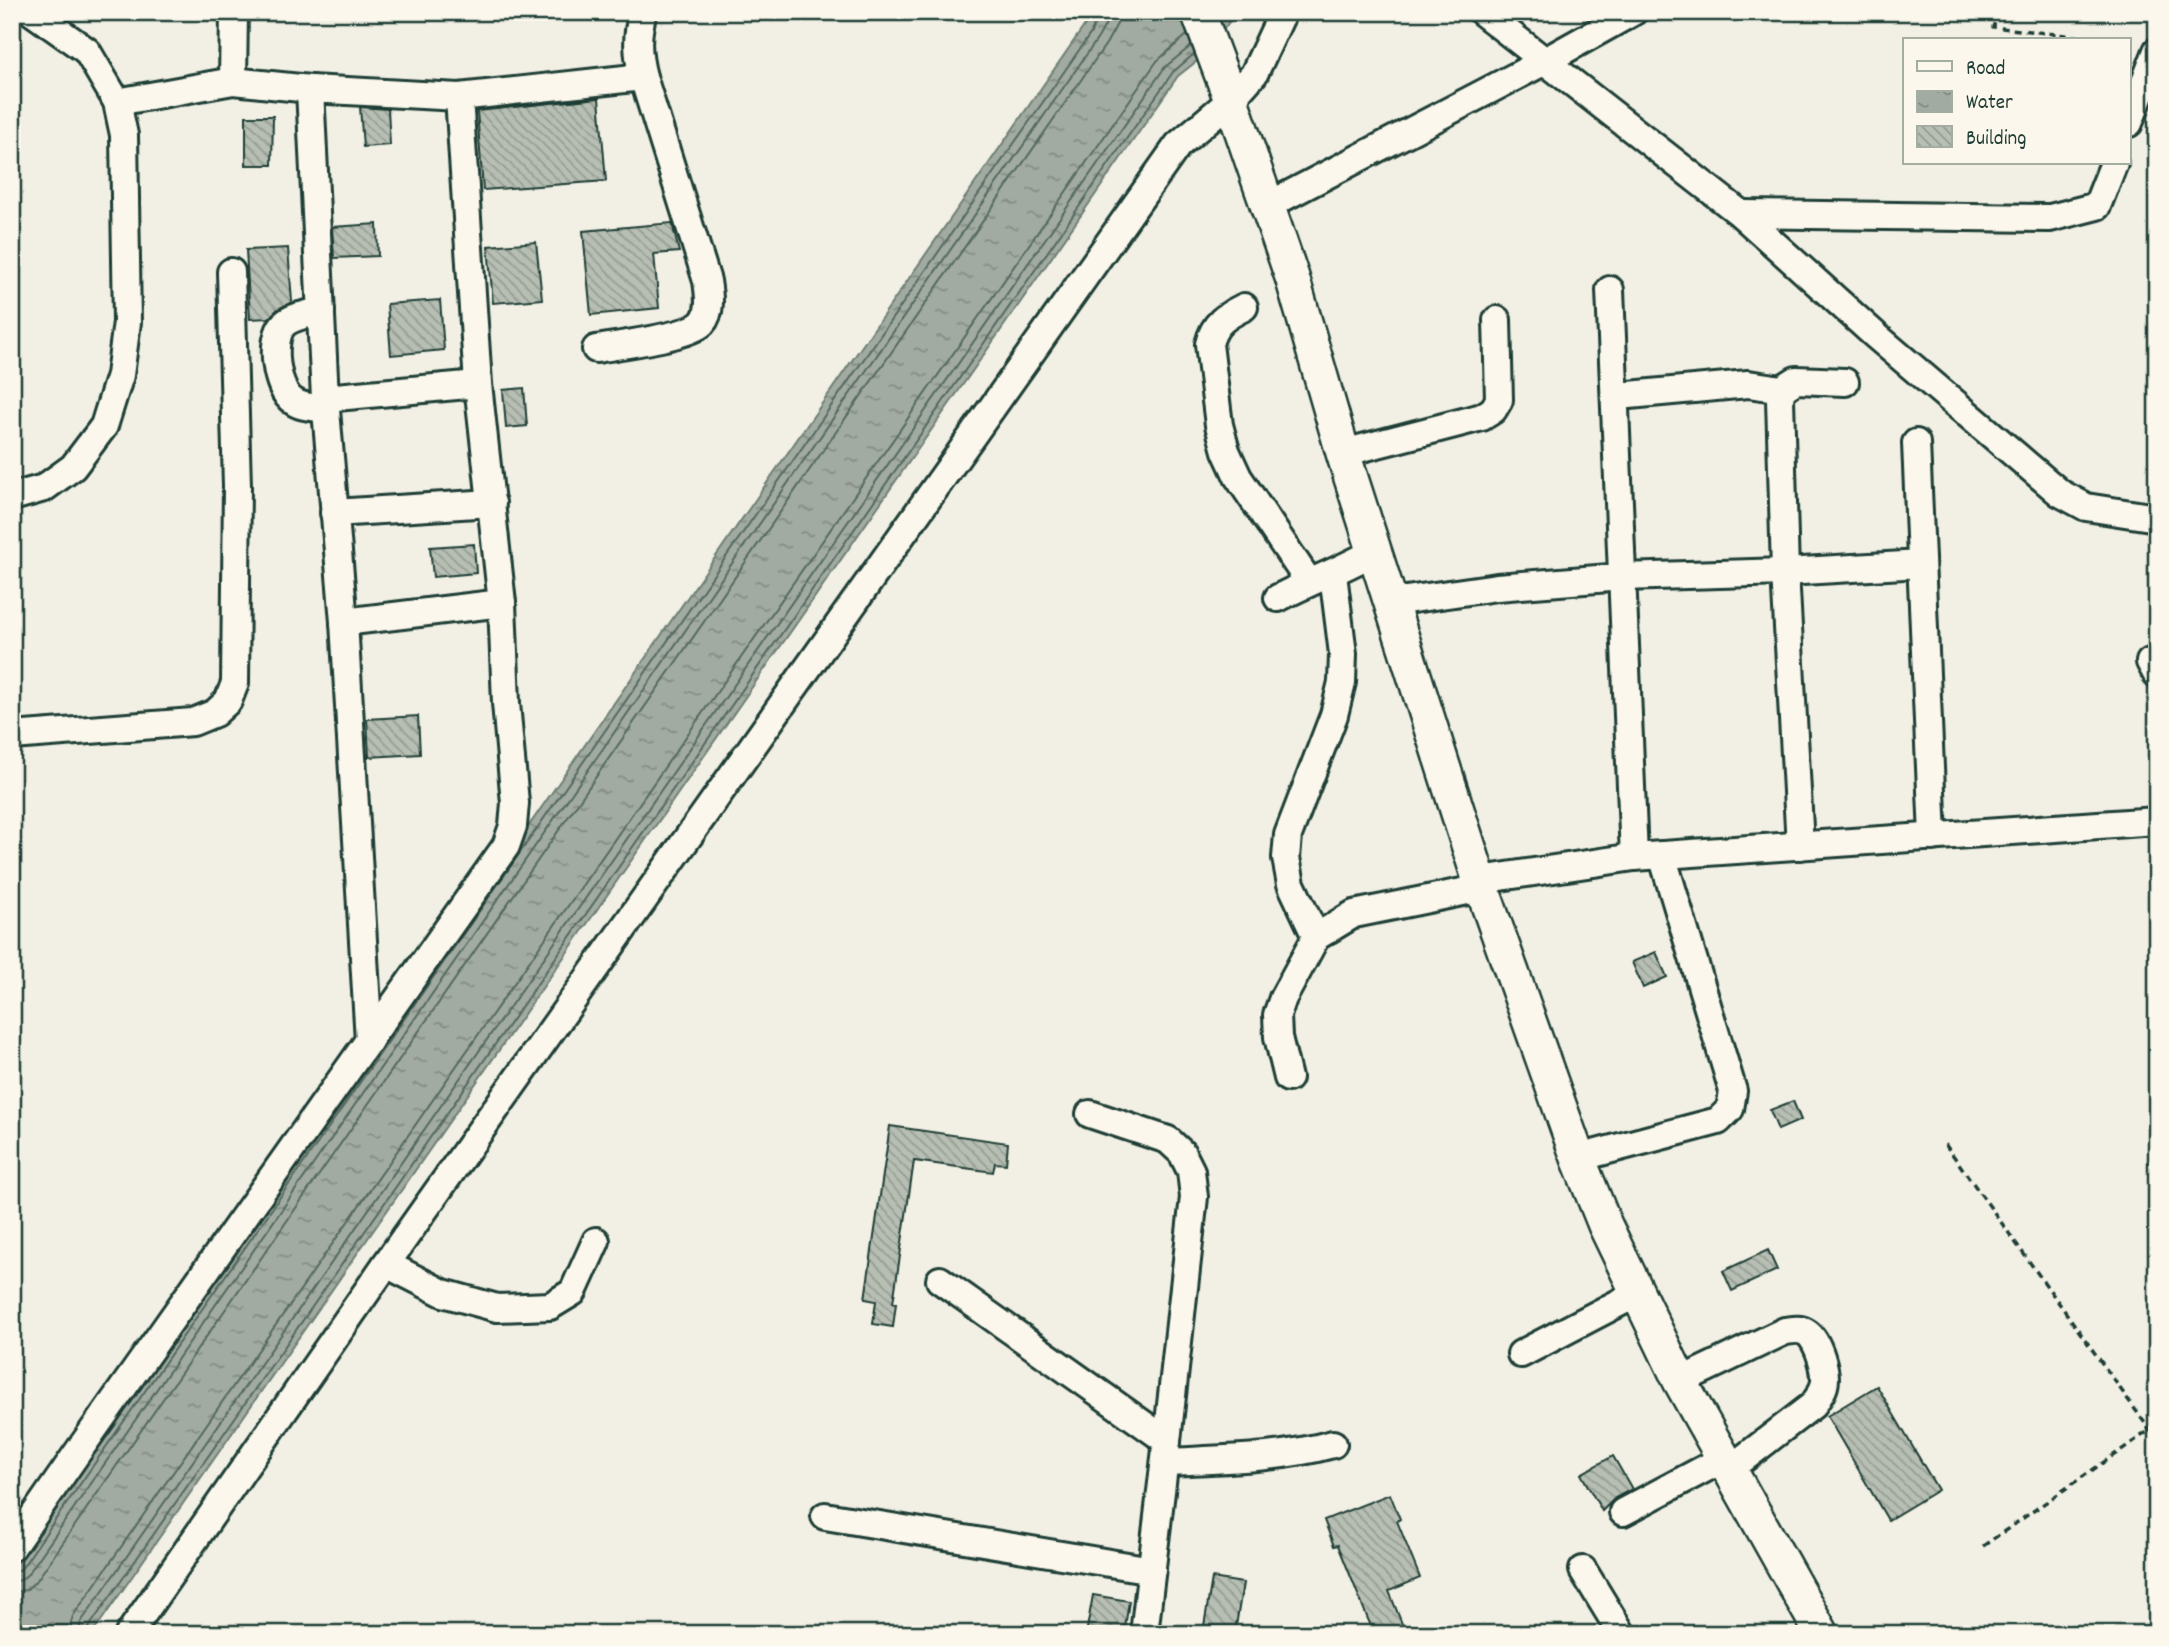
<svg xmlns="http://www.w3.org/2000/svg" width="2169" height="1646" font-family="Dekko,sans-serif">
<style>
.water{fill:url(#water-ripples);stroke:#6e7f75;stroke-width:2}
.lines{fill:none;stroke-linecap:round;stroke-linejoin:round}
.shore{stroke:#536960;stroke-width:2}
.building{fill:url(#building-back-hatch);stroke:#1f3d34;stroke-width:2}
.minor-casing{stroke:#1f3d34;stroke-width:32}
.major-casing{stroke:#1f3d34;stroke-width:38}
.path{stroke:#1f3d34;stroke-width:3.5;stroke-dasharray:7 5;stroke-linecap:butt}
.minor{stroke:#fbf7ec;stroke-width:26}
.major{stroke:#fbf7ec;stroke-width:33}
</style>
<defs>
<pattern id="water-ripples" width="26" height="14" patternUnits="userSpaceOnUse" patternTransform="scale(1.75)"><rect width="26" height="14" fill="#a2aba1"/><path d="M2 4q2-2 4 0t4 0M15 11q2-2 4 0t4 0" fill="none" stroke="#838c84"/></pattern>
<pattern id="building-back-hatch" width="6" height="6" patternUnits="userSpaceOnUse" patternTransform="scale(1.75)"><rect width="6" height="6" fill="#b7beb3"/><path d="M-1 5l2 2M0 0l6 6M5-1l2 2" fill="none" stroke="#949c92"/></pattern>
</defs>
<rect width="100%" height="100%" fill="#f2f0e5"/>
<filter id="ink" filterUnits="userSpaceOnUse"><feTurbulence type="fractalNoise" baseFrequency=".0143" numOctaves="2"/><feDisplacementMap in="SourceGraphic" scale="14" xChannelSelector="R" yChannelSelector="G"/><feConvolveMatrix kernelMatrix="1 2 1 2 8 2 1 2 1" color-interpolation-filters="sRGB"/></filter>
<g filter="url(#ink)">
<!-- water -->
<path class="water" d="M1094,12H1236L1207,53L1178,76L92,1634H12V1570Z"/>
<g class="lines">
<!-- shore -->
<g class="shore">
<path d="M12,1573L21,1569L1091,33L1100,12"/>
<path d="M12,1582L21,1580L28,1574L1098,38L1108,20L1109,12"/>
<path d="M12,1592L26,1590L37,1580L1106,44L1117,24L1119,12"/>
<path d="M68,1634L73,1616L1157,61L1187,35"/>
<path d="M78,1634L81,1622L1165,67L1191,46"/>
<path d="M87,1634L89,1627L1173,72L1194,54"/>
</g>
</g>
<!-- building -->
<g class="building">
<path d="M599,98L606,181L483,190L477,111Z"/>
<path d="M360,107L388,109L390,145L363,147Z"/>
<path d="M246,116H273L272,165H246Z"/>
<path d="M672,223L679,252L654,254L659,308L591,315L583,231Z"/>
<path d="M377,224L378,256L334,258L332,227Z"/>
<path d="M536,242L542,299L493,303L488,246Z"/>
<path d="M288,248L292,302L278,309L269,318L250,319L246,250Z"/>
<path d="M440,300L444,350L391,355L387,304Z"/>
<path d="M524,388L527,426L506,428L503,390Z"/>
<path d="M474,544L476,573L433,577L430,547Z"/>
<path d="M418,716L420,754L369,757L367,719Z"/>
<path d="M1656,952L1667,977L1643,988L1632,962Z"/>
<path d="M1793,1101L1801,1120L1778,1130L1770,1110Z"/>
<path d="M890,1126L1008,1143L1006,1164L995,1163L993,1172L914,1161L893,1303H896L893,1327L873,1324L876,1301L865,1299Z"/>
<path d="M1768,1250L1777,1270L1732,1291L1723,1271Z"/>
<path d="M1877,1386L1938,1490L1888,1520L1827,1416Z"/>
<path d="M1613,1456L1632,1489L1615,1498L1602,1511L1581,1474Z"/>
<path d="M1390,1494L1400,1519L1397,1521L1420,1578L1389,1591L1406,1634H1374L1338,1545L1334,1546L1324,1520Z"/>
<path d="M1212,1578L1243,1583L1235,1632L1204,1626Z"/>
<path d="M1093,1595L1129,1601L1124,1634H1086Z"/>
</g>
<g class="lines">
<defs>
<g id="minor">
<path d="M1482,12L1741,214L1875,335L2060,493L2086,507L2157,518"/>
<path d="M233,81L234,12"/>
<path d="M117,102L233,81L310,89"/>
<path d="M2129,123L2157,51"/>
<path d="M1267,206L1545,61L1633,12"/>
<path d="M1741,214L2050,218L2097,206L2114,163"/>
<path d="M1610,290L1634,857"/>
<path d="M1244,307C1226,316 1214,323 1209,344L1219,425L1226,451L1238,477L1309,582"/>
<path d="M321,311C309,314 293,316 284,324C269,339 276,390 293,401C302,408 316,407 326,409"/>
<path d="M596,349C618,345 688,337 702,323C712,312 709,294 707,281L643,77C637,53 636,36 643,12"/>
<path d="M1629,395L1748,384L1782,389"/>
<path d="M325,398L478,384"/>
<path d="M1916,443L1933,837"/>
<path d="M1343,453L1482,417L1493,410L1499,400L1497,320"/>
<path d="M12,497L44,488L73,467L104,426L120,375L127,322L124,135L117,102L87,51L32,12"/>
<path d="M334,513L492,503"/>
<path d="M1278,598C1310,581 1344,569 1375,551"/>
<path d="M1392,602L1497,587L1622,577L1785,572L1921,564"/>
<path d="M344,622L502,603"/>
<path d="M2150,662L2157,675"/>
<path d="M12,736L193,722L215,713L228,701L235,683L237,486L231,272"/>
<path d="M1800,846L1785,572L1780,399L1782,389L1796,380L1845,382"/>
<path d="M1480,880L1634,857L2157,821"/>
<path d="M1316,937L1291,884L1286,858L1288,835L1334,715L1342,682L1343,654L1333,574"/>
<path d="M369,1041L344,622L325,398L310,89L459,97L643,77"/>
<path d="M1288,1078L1278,1037L1277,1015L1283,998L1316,937L1354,914L1482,888"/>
<path d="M1090,1114L1168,1140L1182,1153L1191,1171L1194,1197L1167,1441"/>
<path d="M1578,1158L1718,1121L1730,1109L1733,1091L1662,855"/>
<path d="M386,1264L443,1293L497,1308L550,1306L573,1292L596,1241"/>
<path d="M940,1280L1167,1441L1144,1634"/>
<path d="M1521,1354L1638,1293"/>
<path d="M1680,1381L1785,1331C1793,1330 1800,1328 1807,1333C1818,1340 1828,1373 1824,1386C1822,1393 1817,1399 1813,1405L1730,1469"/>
<path d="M1166,1462C1222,1459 1279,1459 1333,1444"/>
<path d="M1623,1512L1723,1459"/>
<path d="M825,1516L1152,1570"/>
<path d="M12,1547L82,1446L506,846L513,826L515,803L506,703L502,603L478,384L459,97"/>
<path d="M1583,1570L1622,1634"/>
<path d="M129,1634L386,1264L1178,145L1231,100L1254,74L1283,12"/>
</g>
<path id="major" d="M1198,12L1231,100L1292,277L1343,453L1482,888L1578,1158L1605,1225L1680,1381L1822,1634"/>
</defs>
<!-- minor casing -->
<use href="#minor" class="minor-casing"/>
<!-- major casing -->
<use href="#major" class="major-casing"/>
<!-- path -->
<g class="path">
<path d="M1999,12L1993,27L2109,40"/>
<path d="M1945,1144L2157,1440"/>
<path d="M1983,1546L2150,1430"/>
</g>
<!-- minor -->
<use href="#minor" class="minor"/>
<!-- major -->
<use href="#major" class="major"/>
</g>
</g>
<!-- margin -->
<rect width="2169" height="1646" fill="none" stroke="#fbf7ec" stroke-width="42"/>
<rect x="21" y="21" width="2127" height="1604" fill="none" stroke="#1f3d34" stroke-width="2.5" filter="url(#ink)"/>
<!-- legend -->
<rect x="1903" y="38" width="228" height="126" fill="#fbf7ec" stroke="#a3ada2" stroke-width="2"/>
<rect x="1917" y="61" width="35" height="10" fill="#fbf7ec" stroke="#a3ada2" stroke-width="2"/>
<text x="1966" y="74" font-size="21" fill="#1f3d34">Road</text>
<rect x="1917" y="91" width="35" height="21" fill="url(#water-ripples)" stroke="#a3ada2" stroke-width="2"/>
<text x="1966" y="108" font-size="21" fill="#1f3d34">Water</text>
<rect x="1917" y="126" width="35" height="21" fill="url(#building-back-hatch)" stroke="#a3ada2" stroke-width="2"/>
<text x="1966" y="144" font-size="21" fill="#1f3d34">Building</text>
</svg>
